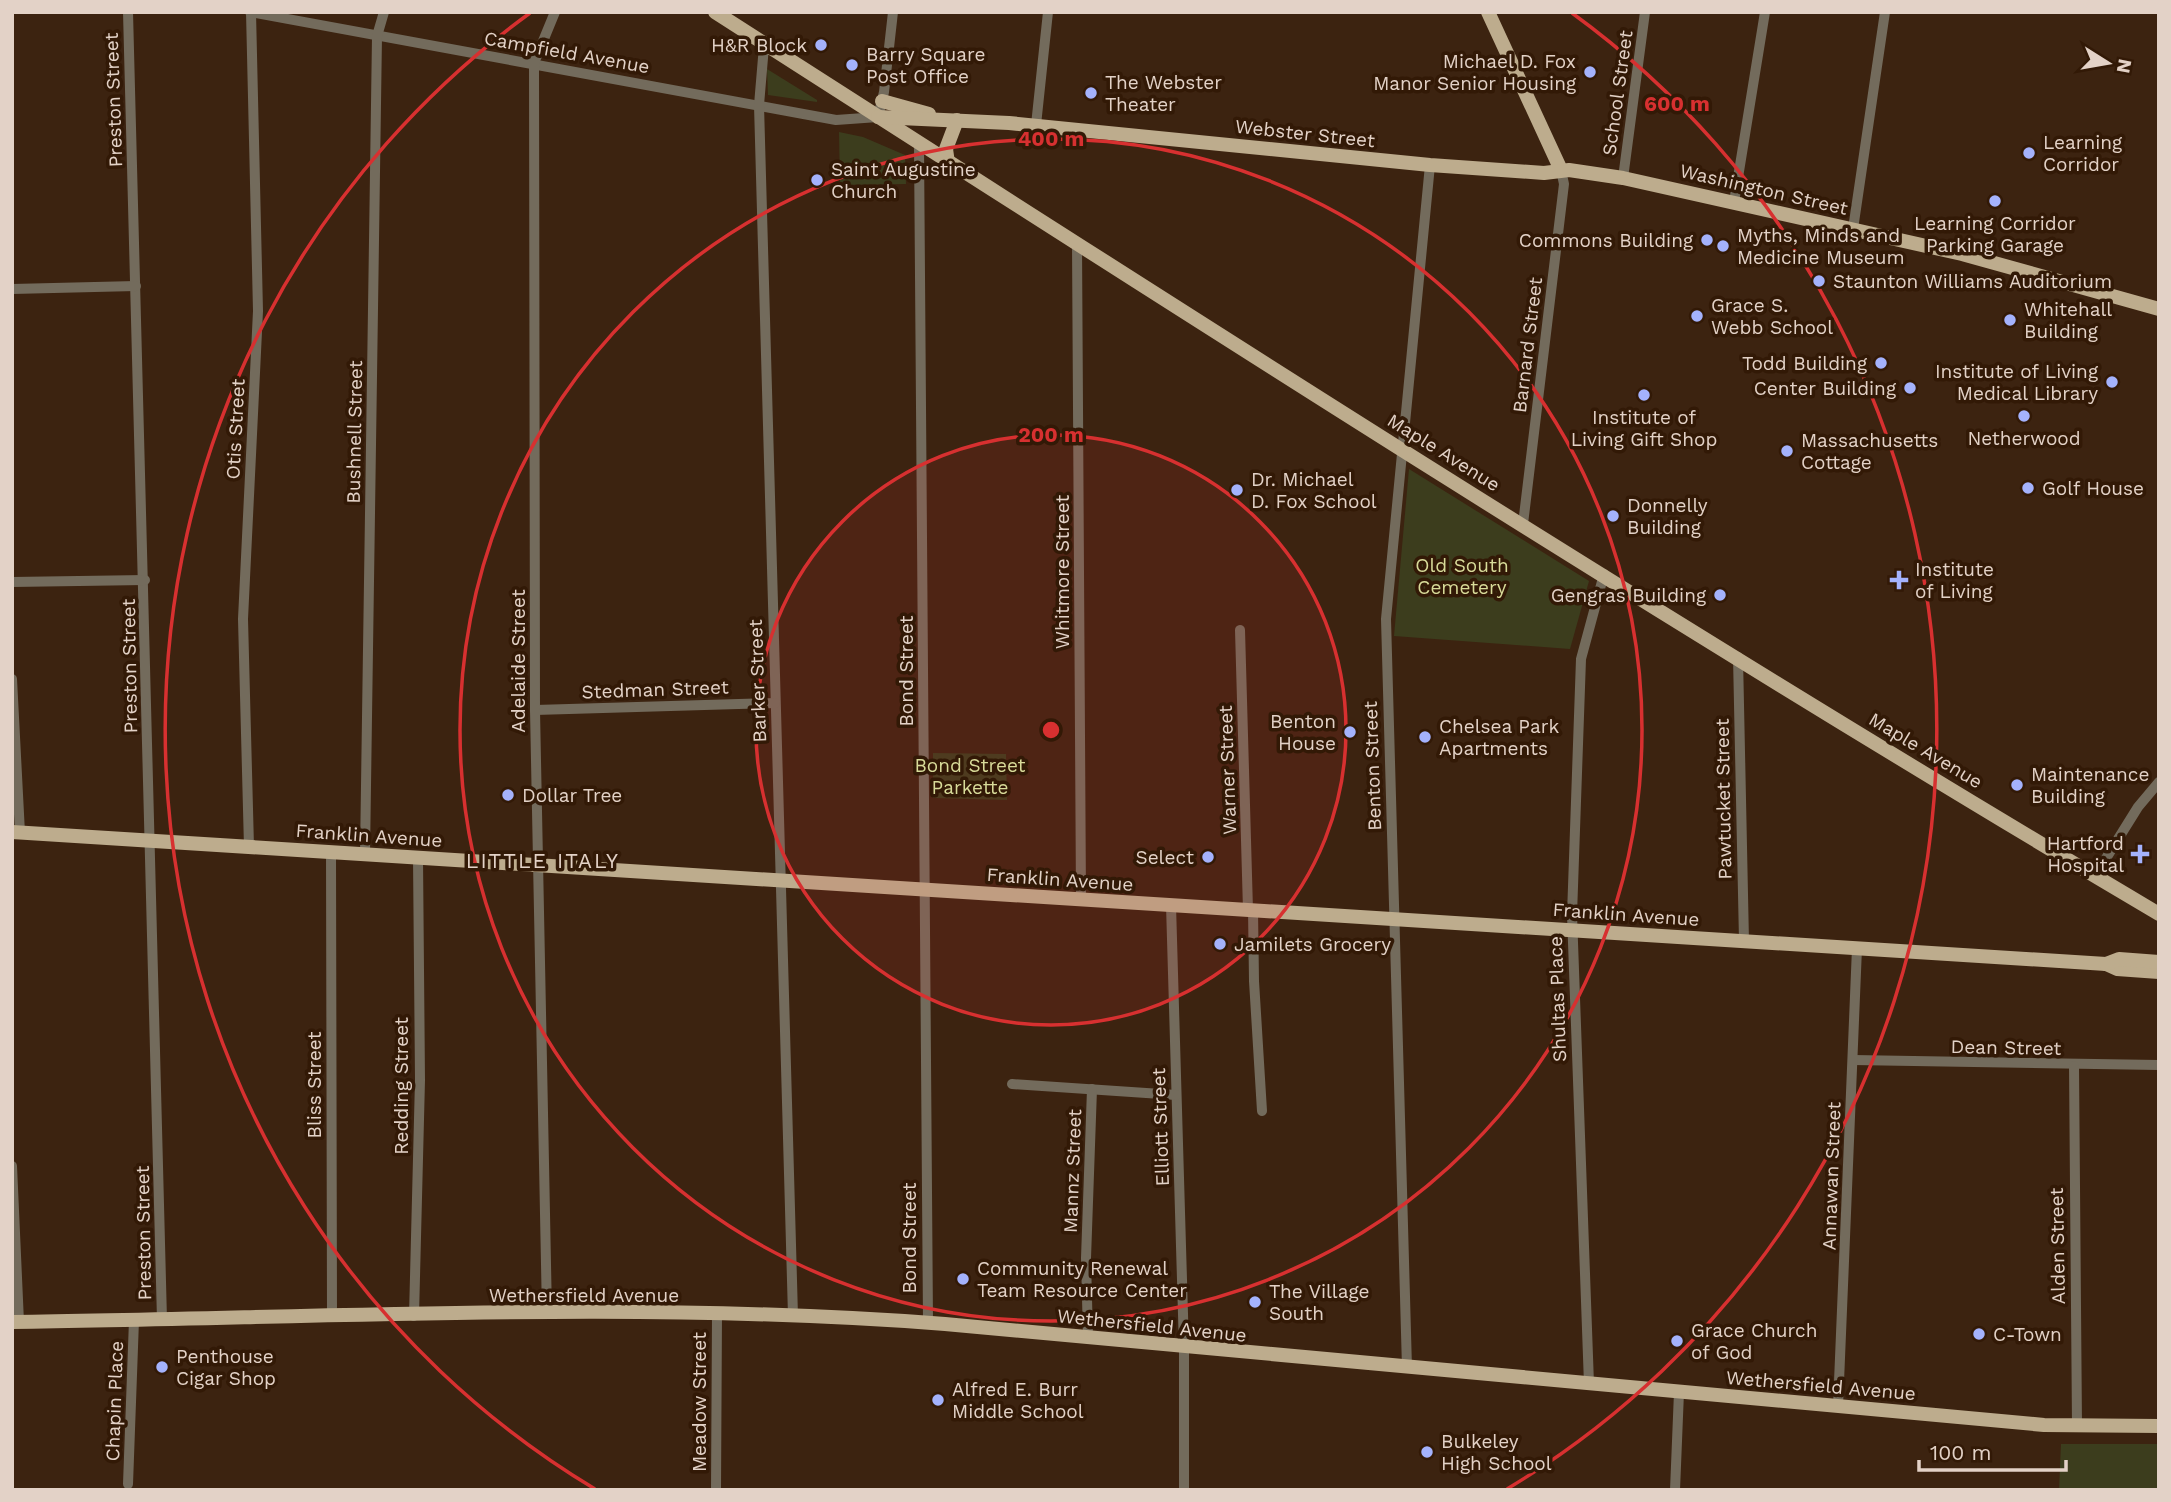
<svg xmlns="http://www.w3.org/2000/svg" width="2171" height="1502" font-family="'Work Sans',sans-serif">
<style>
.green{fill:#3c3d1d}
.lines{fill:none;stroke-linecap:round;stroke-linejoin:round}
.minor{stroke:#736b5c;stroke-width:10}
.major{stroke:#bdac8d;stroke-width:14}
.ring{fill:none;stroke:#d73030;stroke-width:3.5}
.poi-dot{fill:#a4b2fc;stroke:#321906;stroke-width:2.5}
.labels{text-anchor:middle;stroke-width:7;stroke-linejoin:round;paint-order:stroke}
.poi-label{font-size:19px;fill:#e3d2c7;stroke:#321906;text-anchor:start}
.street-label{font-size:19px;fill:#e3d2c7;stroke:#321906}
.park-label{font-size:19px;fill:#d8db99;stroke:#321906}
.neighbourhood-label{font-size:21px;letter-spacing:2px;fill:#e3d2c7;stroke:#321906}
.centre{fill:#d73030;stroke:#321906;stroke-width:3.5}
.ring-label{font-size:21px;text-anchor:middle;font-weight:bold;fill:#d73030;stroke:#321906;stroke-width:7;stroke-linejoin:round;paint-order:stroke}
</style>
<rect width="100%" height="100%" fill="#3c2310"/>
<!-- green -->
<g class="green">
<path d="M767,69L817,100V102L768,95Z"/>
<path d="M839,132L863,137L905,155L906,184L840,185Z"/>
<path d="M1409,469L1589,581L1570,649L1394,636Z"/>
<path d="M933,753L1006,754L1007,800L933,798Z"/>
<path d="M2061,1444H2159V1490H2059Z"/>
</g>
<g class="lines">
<!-- minor -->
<g class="minor">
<path d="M128,12L162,1320"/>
<path d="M250,12L836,120L878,117L884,92L893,12"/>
<path d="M764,46L759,105L793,1316"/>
<path d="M1036,125L1048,12"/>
<path d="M919,145L928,1322"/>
<path d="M1623,178L1645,12"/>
<path d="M1734,202L1765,12"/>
<path d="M1853,229L1885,12"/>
<path d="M1077,244L1081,899"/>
<path d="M12,289L136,286"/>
<path d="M1523,524L1564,184L1561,170"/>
<path d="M12,582L145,580"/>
<path d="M1240,630L1248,910"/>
<path d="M1738,657L1744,941"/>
<path d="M12,679L20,833"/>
<path d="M535,710L775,703"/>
<path d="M249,847L243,619L258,311L251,12"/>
<path d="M331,852L332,1317"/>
<path d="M365,854L377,36L384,12"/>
<path d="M2095,876L2138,807L2159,782"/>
<path d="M1171,905L1184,1348V1490"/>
<path d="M1253,910L1254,981L1262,1111"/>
<path d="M1853,1060L2159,1065"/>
<path d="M2074,1066L2077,1426"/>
<path d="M1012,1084L1176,1095"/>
<path d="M12,1166L19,1322"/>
<path d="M547,1314L535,710L534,63L555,12"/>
<path d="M414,1316L420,1080L418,858"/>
<path d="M1088,1338L1086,1258L1092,1089"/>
<path d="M1407,1368L1386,619L1430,165"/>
<path d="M1589,1384L1572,915L1581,659L1604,574"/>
<path d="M1838,1406L1857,948"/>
<path d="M128,1484L134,1320"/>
<path d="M716,1490L717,1314"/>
<path d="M1675,1490L1679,1392"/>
</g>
<!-- major -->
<g class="major">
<path d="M715,12C1192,318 1671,625 2159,914"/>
<path d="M1488,12L1561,170"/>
<path d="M882,101L929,114"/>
<path d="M878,117L1009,123L1430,165L1544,173L1569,170L1623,178L1962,254L2159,309"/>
<path d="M948,163L946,149L957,120"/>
<path d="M12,832L2106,964L2117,969L2159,972"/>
<path d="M2106,964L2119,959L2159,962"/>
<path d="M12,1322C322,1318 635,1300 945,1324L2044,1425L2159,1426"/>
</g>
</g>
<!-- distance rings -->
<circle cx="1051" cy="730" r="295" fill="#d73030" fill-opacity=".12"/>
<g class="ring">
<circle cx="1051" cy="730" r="295"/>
<circle cx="1051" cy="730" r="591"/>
<path d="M595 1489A886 886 0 0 1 530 13M1572 13A886 886 0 0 1 1507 1489"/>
</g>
<!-- markers -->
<g class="poi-dot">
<circle cx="821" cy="45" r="7"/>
<circle cx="852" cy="65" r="7"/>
<circle cx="1590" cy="72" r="7"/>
<circle cx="1091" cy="93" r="7"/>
<circle cx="2029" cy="153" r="7"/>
<circle cx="817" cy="180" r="7"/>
<circle cx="1995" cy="201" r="7"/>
<circle cx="1707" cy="240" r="7"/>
<circle cx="1723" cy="246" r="7"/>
<circle cx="1819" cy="281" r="7"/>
<circle cx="1697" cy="316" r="7"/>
<circle cx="2010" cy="320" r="7"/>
<circle cx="1881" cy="363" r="7"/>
<circle cx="2112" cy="382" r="7"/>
<circle cx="1910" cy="388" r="7"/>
<circle cx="1644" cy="395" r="7"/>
<circle cx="2024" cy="416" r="7"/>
<circle cx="1787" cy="451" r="7"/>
<circle cx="2028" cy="488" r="7"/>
<circle cx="1237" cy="490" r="7"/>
<circle cx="1613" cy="516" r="7"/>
<path d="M1895.5 569.5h7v7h7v7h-7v7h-7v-7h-7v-7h7z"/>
<circle cx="1720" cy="595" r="7"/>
<circle cx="1350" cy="732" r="7"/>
<circle cx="1425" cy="737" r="7"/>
<circle cx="2017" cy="785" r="7"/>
<circle cx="508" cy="795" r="7"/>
<path d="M2136.5 843.5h7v7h7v7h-7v7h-7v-7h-7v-7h7z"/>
<circle cx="1208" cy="857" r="7"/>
<circle cx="1220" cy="944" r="7"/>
<circle cx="963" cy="1279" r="7"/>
<circle cx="1255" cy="1302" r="7"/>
<circle cx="1979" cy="1334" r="7"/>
<circle cx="1677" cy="1341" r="7"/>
<circle cx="162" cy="1367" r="7"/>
<circle cx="938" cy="1400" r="7"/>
<circle cx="1427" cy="1452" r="7"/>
</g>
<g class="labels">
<!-- poi labels -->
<g class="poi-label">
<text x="807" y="52" text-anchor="end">H&amp;R Block</text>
<text x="866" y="61">Barry Square<tspan x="866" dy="22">Post Office</tspan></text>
<text x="1576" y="68" text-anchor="end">Michael D. Fox<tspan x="1576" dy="22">Manor Senior Housing</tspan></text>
<text x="1105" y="89">The Webster<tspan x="1105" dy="22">Theater</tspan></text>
<text x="2043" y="149">Learning<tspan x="2043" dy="22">Corridor</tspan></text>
<text x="831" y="176">Saint Augustine<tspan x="831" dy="22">Church</tspan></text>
<text x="1995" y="230" text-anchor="middle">Learning Corridor<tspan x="1995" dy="22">Parking Garage</tspan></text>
<text x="1737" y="242">Myths, Minds and<tspan x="1737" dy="22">Medicine Museum</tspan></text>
<text x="1693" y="247" text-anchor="end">Commons Building</text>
<text x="1833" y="288">Staunton Williams Auditorium</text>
<text x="1711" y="312">Grace S.<tspan x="1711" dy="22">Webb School</tspan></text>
<text x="2024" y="316">Whitehall<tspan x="2024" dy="22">Building</tspan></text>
<text x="1867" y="370" text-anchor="end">Todd Building</text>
<text x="2098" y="378" text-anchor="end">Institute of Living<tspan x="2098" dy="22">Medical Library</tspan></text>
<text x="1896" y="395" text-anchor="end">Center Building</text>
<text x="1644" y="424" text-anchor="middle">Institute of<tspan x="1644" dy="22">Living Gift Shop</tspan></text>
<text x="2024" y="445" text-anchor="middle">Netherwood</text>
<text x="1801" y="447">Massachusetts<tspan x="1801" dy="22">Cottage</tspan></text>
<text x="1251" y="486">Dr. Michael<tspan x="1251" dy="22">D. Fox School</tspan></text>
<text x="2042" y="495">Golf House</text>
<text x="1627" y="512">Donnelly<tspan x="1627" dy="22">Building</tspan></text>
<text x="1915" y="576">Institute<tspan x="1915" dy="22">of Living</tspan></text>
<text x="1706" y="602" text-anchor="end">Gengras Building</text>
<text x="1336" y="728" text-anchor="end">Benton<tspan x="1336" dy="22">House</tspan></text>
<text x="1439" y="733">Chelsea Park<tspan x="1439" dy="22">Apartments</tspan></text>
<text x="2031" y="781">Maintenance<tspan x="2031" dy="22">Building</tspan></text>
<text x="522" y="802">Dollar Tree</text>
<text x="2124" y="850" text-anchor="end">Hartford<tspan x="2124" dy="22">Hospital</tspan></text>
<text x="1194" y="864" text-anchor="end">Select</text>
<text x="1234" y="951">Jamilets Grocery</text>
<text x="977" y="1275">Community Renewal<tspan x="977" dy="22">Team Resource Center</tspan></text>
<text x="1269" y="1298">The Village<tspan x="1269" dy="22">South</tspan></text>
<text x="1691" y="1337">Grace Church<tspan x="1691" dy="22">of God</tspan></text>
<text x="1993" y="1341">C-Town</text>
<text x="176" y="1363">Penthouse<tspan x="176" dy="22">Cigar Shop</tspan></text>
<text x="952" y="1396">Alfred E. Burr<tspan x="952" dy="22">Middle School</tspan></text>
<text x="1441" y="1448">Bulkeley<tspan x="1441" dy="22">High School</tspan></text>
</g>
<!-- street labels -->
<g class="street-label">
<text transform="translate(567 52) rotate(10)" y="7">Campfield Avenue</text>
<text transform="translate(1617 93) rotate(-82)" y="7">School Street</text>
<text transform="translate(113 100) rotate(-92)" y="7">Preston Street</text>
<text transform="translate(1305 133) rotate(6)" y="7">Webster Street</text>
<text transform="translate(1764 189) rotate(13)" y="7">Washington Street</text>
<text transform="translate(1527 345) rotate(-83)" y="7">Barnard Street</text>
<text transform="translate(235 429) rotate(-87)" y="7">Otis Street</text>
<text transform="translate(354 432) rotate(-89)" y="7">Bushnell Street</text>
<text transform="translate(1444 452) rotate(32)" y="7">Maple Avenue</text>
<text transform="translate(1062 572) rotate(-90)" y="7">Whitmore Street</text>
<text transform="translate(518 661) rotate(-90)" y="7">Adelaide Street</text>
<text transform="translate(129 666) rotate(-91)" y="7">Preston Street</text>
<text transform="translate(906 671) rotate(-90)" y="7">Bond Street</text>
<text transform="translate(757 681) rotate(-92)" y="7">Barker Street</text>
<text transform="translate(655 689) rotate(-2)" y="7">Stedman Street</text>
<text transform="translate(1926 750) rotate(31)" y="7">Maple Avenue</text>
<text transform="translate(1372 766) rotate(-92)" y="7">Benton Street</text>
<text transform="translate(1227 770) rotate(-92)" y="7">Warner Street</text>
<text transform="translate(1723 799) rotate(-91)" y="7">Pawtucket Street</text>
<text transform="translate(369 835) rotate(4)" y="7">Franklin Avenue</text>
<text transform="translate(1060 879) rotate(4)" y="7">Franklin Avenue</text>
<text transform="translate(1626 914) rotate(4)" y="7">Franklin Avenue</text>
<text transform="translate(1557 999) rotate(-92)" y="7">Shultas Place</text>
<text transform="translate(2006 1047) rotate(1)" y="7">Dean Street</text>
<text transform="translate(314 1085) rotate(-90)" y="7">Bliss Street</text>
<text transform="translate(401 1086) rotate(-90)" y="7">Redding Street</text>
<text transform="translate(1160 1127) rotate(-92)" y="7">Elliott Street</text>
<text transform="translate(1072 1171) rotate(-88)" y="7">Mannz Street</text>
<text transform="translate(1831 1176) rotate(-88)" y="7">Annawan Street</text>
<text transform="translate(143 1233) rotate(-91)" y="7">Preston Street</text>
<text transform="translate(909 1238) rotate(-90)" y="7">Bond Street</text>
<text transform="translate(2057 1246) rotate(-91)" y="7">Alden Street</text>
<text x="584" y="1302">Wethersfield Avenue</text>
<text transform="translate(1152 1325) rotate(6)" y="7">Wethersfield Avenue</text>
<text transform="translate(1821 1385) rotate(5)" y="7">Wethersfield Avenue</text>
<text transform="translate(114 1401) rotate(-88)" y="7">Chapin Place</text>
<text transform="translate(699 1402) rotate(-90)" y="7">Meadow Street</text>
</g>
<!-- park labels -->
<g class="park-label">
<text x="1462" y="572">Old South<tspan x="1462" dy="22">Cemetery</tspan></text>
<text x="970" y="772">Bond Street<tspan x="970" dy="22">Parkette</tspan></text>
</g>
<!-- neighbourhood labels -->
<g class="neighbourhood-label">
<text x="543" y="868">LITTLE ITALY</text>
</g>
</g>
<circle cx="1051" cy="730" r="10" class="centre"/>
<g class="ring-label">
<text x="1677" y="111">600 m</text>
<text x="1051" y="146">400 m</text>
<text x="1051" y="442">200 m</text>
</g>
<!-- border -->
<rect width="2171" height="1502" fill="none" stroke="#e3d2c7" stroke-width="28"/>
<!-- north arrow -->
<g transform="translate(2108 63) rotate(101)" stroke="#321906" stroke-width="5" paint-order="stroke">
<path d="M0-5L12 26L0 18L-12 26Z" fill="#e3d2c7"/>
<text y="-10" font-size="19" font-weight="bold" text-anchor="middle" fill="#e3d2c7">N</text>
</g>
<!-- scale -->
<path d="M1919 1460v10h147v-10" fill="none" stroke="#e3d2c7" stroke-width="3.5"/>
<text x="1930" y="1460" font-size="21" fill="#e3d2c7" stroke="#321906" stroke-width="5" paint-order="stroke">100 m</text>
</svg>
